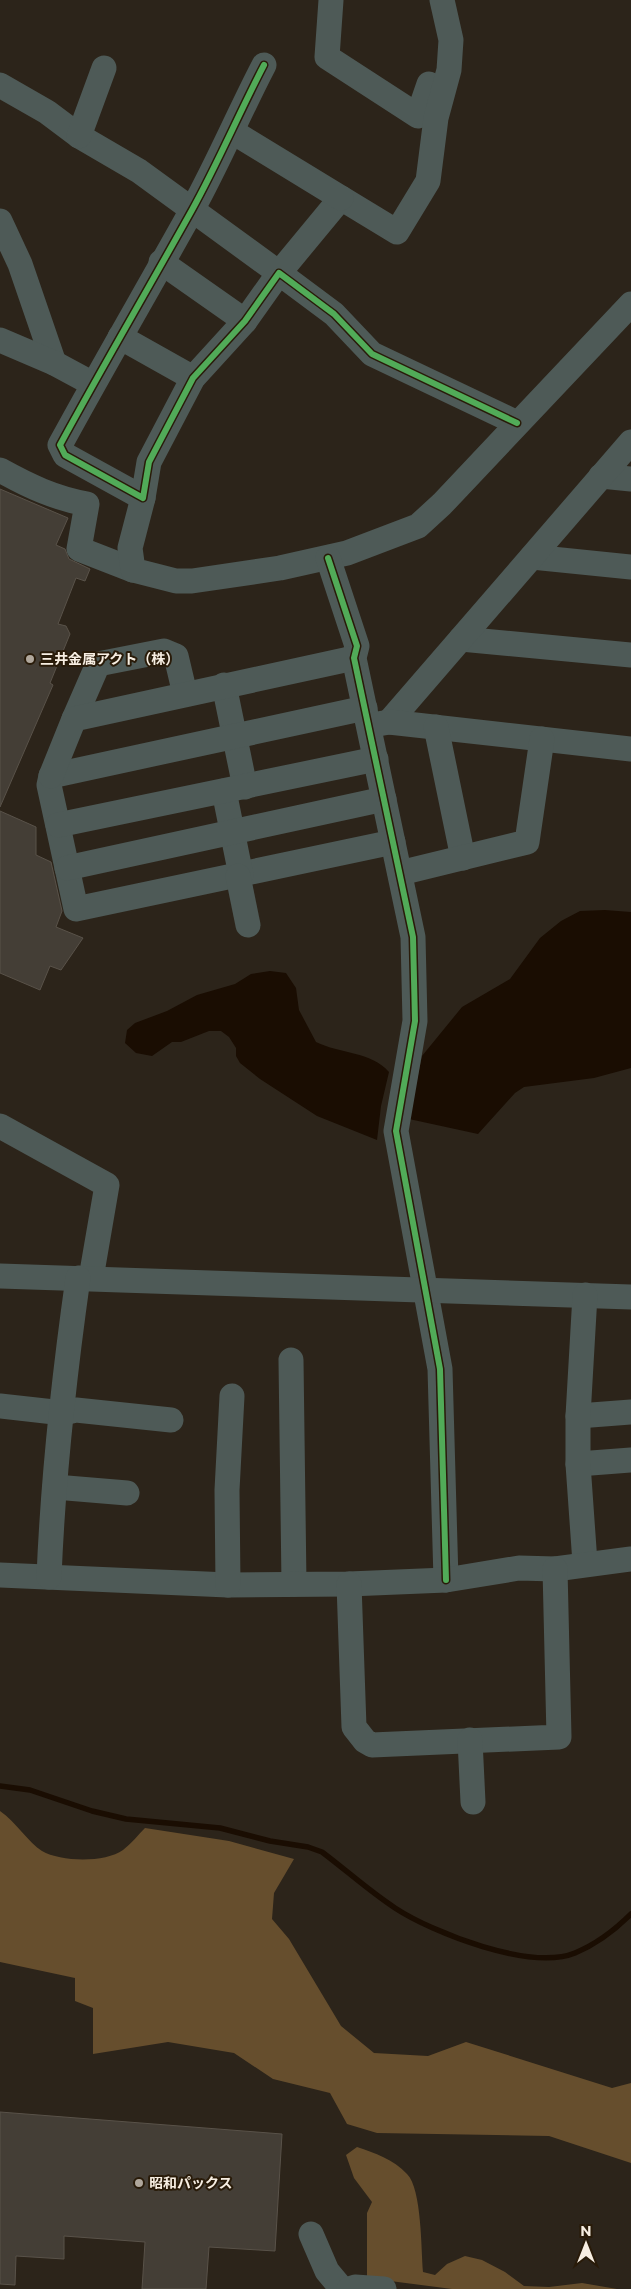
<svg xmlns="http://www.w3.org/2000/svg" width="631" height="2289" font-family="Montserrat,'Noto Sans JP',sans-serif">
<style>
.forest{fill:#664e2d}
.water{fill:#1a0d02}
.lines{fill:none;stroke-linecap:round;stroke-linejoin:round}
.stream{stroke:#1a0d02;stroke-width:5.5}
.building{fill:#443e36;stroke:#595249}
.minor{stroke:#4e5a57;stroke-width:25}
.cycleway-casing{stroke:#291b09;stroke-width:9}
.cycleway{stroke:#51ab58;stroke-width:6}
.poi-dot{fill:#b0a79c;stroke:#291b09;stroke-width:2}
.labels{text-anchor:middle;stroke-width:4;stroke-linejoin:round;paint-order:stroke}
.poi-label{font-size:14px;font-weight:bold;fill:#f7eee2;stroke:#291b09;text-anchor:start}
</style>
<rect width="100%" height="100%" fill="#2c241a"/>
<!-- forest -->
<g class="forest">
<path d="M0,1811C16,1822 29,1843 42,1851C61,1862 105,1863 123,1850C131,1844 138,1835 145,1828L229,1841L294,1859L274,1893L272,1919L289,1939L341,2026L374,2053L428,2056L466,2042L612,2088L631,2083V2163L549,2136L377,2133L347,2124L330,2093L273,2079L234,2053L168,2042L93,2054V2008L75,2001V1978L0,1962Z"/>
<path d="M357,2147C375,2153 393,2159 407,2174C422,2189 421,2250 423,2272L435,2275L447,2264L465,2256L482,2260L505,2272L524,2286L549,2287L582,2283L617,2289H452L367,2278V2213L372,2202L354,2178L346,2155Z"/>
</g>
<!-- water -->
<g class="water">
<path d="M605,910L631,912V1068L594,1078L524,1087L515,1093L478,1134L409,1119L422,1056L462,1007L510,979L540,938L561,921L580,911Z"/>
<path d="M270,971L286,973L296,988L299,1010L316,1042C340,1054 371,1051 389,1072L381,1106L377,1140L317,1116L260,1079L240,1063L236,1056V1048L229,1037L221,1031H209L181,1042H172L152,1056L136,1053L125,1043L127,1030L135,1023L167,1011L197,995L235,984L251,974Z"/>
</g>
<g class="lines">
<!-- stream -->
<path class="stream" d="M0,1786L30,1790L92,1811L126,1819L220,1828L270,1841L308,1847L322,1852C346,1870 369,1891 395,1908C433,1933 531,1971 575,1953C597,1944 615,1930 631,1914"/>
</g>
<!-- building -->
<g class="building">
<path d="M0,489L68,518L56,545L65,549L69,559L90,569L85,581L76,578L58,624L66,626L70,634L50,683L53,685L0,807Z"/>
<path d="M0,811L36,827V855L51,862L62,911L56,927L83,938L61,970L50,966L40,990L0,973Z"/>
<path d="M0,2112L282,2134L275,2251L209,2247L206,2289H142L145,2242L64,2236V2259L16,2256L15,2285L0,2284Z"/>
</g>
<g class="lines">
<!-- minor -->
<g class="minor">
<path d="M331,0L327,57L418,116L429,84"/>
<path d="M264,65C239,113 218,163 192,210C148,289 103,366 60,445L65,455L143,498L149,462L193,378L245,321L279,273L334,314L372,354L517,423"/>
<path d="M0,85L47,112L79,136L139,171L279,273L341,198L397,232L428,181L436,118L449,70L451,40L442,0"/>
<path d="M233,132L341,198"/>
<path d="M79,136L104,68"/>
<path d="M0,221L20,264L54,363"/>
<path d="M161,262L245,321"/>
<path d="M120,337L193,378"/>
<path d="M0,340L54,363L93,384"/>
<path d="M0,470C29,486 54,498 87,504L79,549L133,570"/>
<path d="M601,476L631,479"/>
<path d="M143,498L130,548L133,570L176,581H192L280,568L347,553L418,526L442,504L631,304"/>
<path d="M532,557L631,567"/>
<path d="M328,558L357,646L354,658L413,937L415,1021L396,1131L440,1369L446,1580"/>
<path d="M461,639L631,655"/>
<path d="M224,685L245,787"/>
<path d="M365,708L51,776L49,785L76,909L393,842"/>
<path d="M74,719L98,664L164,651L176,656L185,694"/>
<path d="M389,722L631,442"/>
<path d="M378,724L389,722L631,749"/>
<path d="M436,727L463,858"/>
<path d="M51,776L74,719L354,658"/>
<path d="M224,791L241,875"/>
<path d="M58,825L376,759"/>
<path d="M67,868L384,799"/>
<path d="M400,873L527,842L542,739"/>
<path d="M238,876L248,925"/>
<path d="M0,1126L107,1185L91,1278"/>
<path d="M0,1276L631,1297"/>
<path d="M291,1360L294,1584"/>
<path d="M0,1406L63,1413L76,1410L171,1420"/>
<path d="M578,1416L631,1412"/>
<path d="M578,1464L631,1460"/>
<path d="M55,1487L127,1493"/>
<path d="M585,1563L578,1464V1416L585,1295"/>
<path d="M0,1575L228,1585L349,1584L446,1580L519,1568L555,1569L631,1559"/>
<path d="M49,1577C53,1477 64,1377 78,1278"/>
<path d="M349,1584L354,1727L365,1741L372,1745L559,1737L555,1569"/>
<path d="M228,1585L227,1490L232,1396"/>
<path d="M470,1740L473,1802"/>
<path d="M311,2234L327,2271L342,2289"/>
<path d="M349,2289L355,2287L384,2289"/>
</g>
<defs>
<g id="cycleway">
<path d="M264,65C239,113 218,163 192,210C148,289 103,366 60,445L65,455L143,498L149,462L193,378L245,321L279,273L334,314L372,354L517,423"/>
<path d="M328,558L357,646L354,658L413,937L415,1021L396,1131L440,1369L446,1580"/>
</g>
</defs>
<!-- cycleway casing -->
<use href="#cycleway" class="cycleway-casing"/>
<!-- cycleway -->
<use href="#cycleway" class="cycleway"/>
</g>
<!-- markers -->
<g class="poi-dot">
<circle cx="30" cy="659" r="5"/>
<circle cx="139" cy="2183" r="5"/>
</g>
<g class="labels">
<!-- poi labels -->
<g class="poi-label">
<text x="40" y="664">三井金属アクト（株）</text>
<text x="149" y="2188">昭和パックス</text>
</g>
</g>
<!-- north arrow -->
<g transform="translate(586 2244)" stroke="#291b09" stroke-width="4" paint-order="stroke">
<path d="M0-4L9 19L0 12L-9 19Z" fill="#f7eee2"/>
<text y="-8" font-size="14" font-weight="bold" text-anchor="middle" fill="#f7eee2">N</text>
</g>
</svg>
